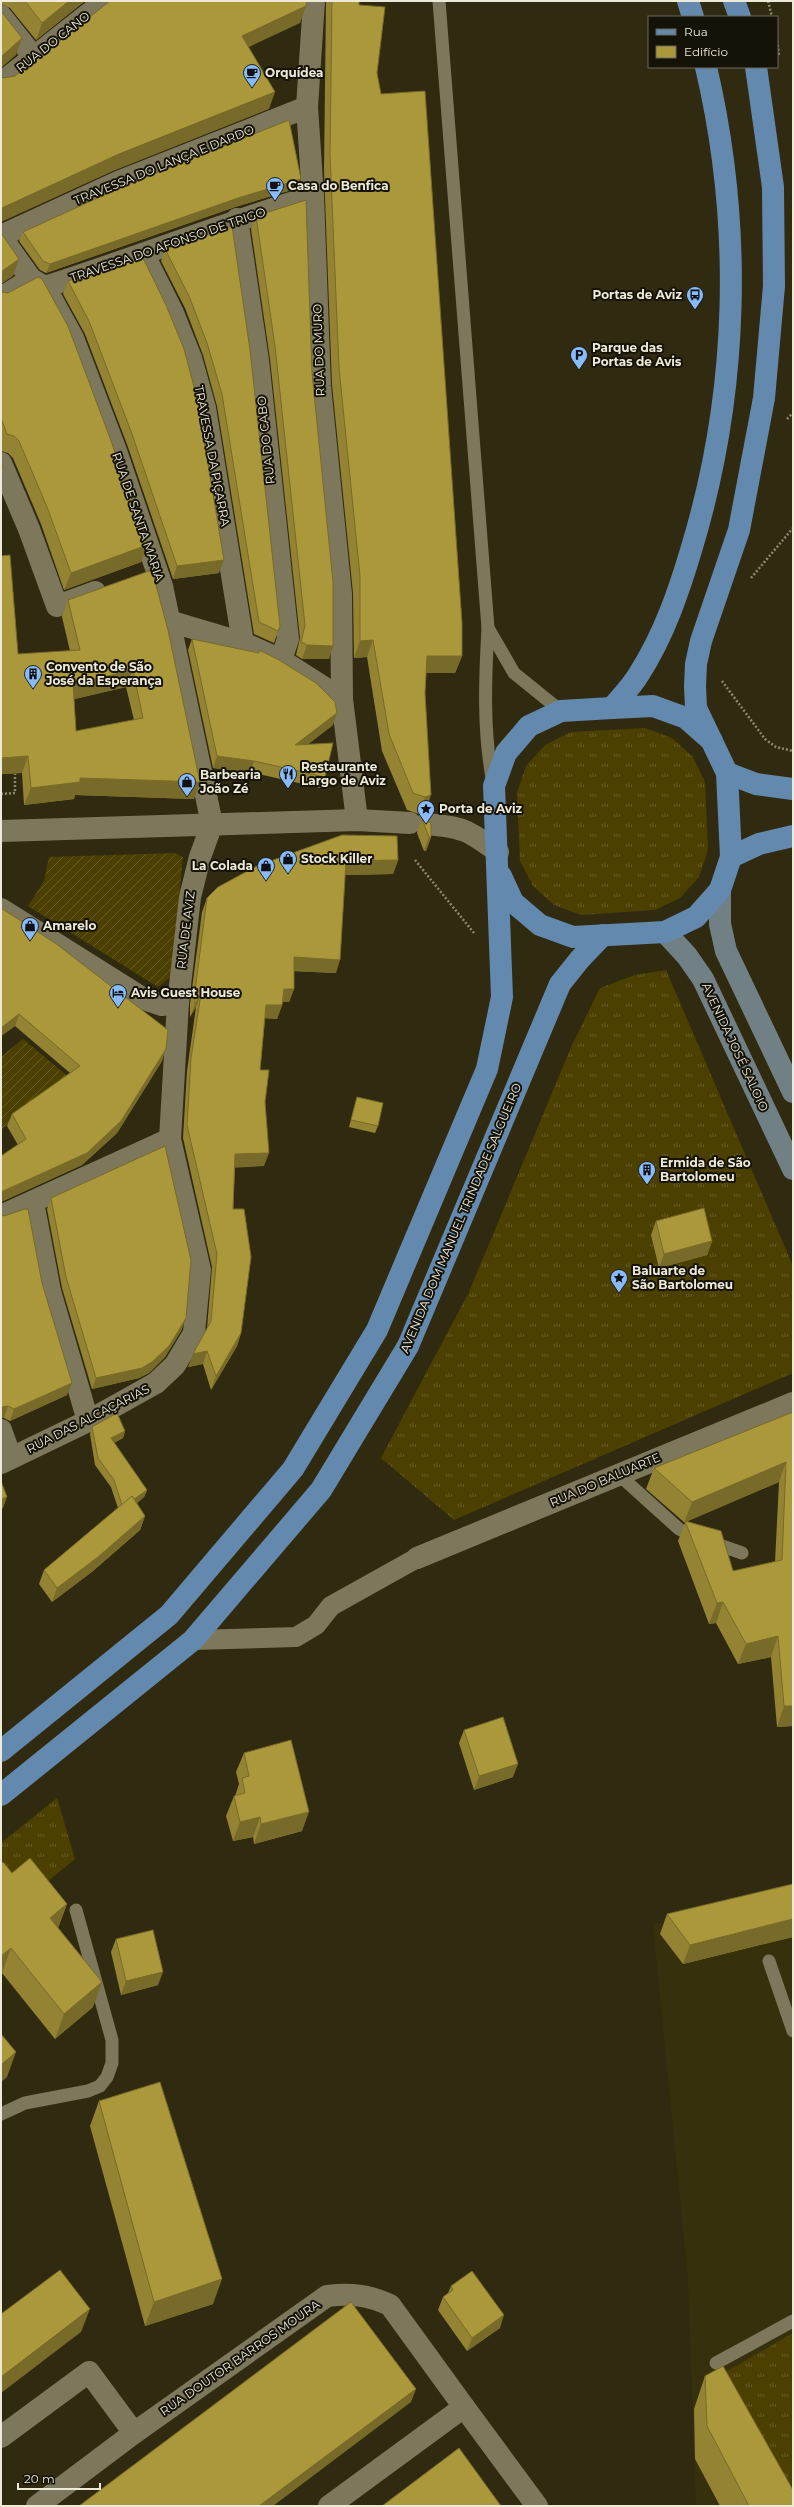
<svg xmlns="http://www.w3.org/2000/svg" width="794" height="2507" font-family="Montserrat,sans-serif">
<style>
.built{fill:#37300d}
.grass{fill:url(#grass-tufts)}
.garden{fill:url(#garden-furrows)}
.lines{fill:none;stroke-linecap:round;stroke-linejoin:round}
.path{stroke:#8c8872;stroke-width:2.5;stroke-dasharray:2 2;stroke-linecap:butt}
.service{stroke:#7d775b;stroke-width:13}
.pedestrian{stroke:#7d775b;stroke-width:20}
.minor{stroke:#7d775b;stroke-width:22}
.secondary{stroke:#708085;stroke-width:22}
.primary{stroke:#6489ae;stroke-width:22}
.wall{fill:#938332;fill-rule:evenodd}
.shaded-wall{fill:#786a29}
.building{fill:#ab983a;stroke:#786a29;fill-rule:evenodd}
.labels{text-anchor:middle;stroke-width:4;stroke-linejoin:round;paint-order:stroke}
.street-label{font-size:12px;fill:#edeada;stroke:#151308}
.poi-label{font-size:12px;font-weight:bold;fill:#edeada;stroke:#151308;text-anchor:start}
</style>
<defs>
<pattern id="grass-tufts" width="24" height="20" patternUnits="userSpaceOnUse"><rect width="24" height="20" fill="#4c4000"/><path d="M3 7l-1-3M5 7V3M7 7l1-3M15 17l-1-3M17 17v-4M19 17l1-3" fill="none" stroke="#665c25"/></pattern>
<pattern id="garden-furrows" width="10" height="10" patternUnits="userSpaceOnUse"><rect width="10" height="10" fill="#4c4000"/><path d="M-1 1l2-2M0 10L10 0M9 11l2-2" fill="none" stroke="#665c25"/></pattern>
</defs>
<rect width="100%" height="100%" fill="#302b10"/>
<!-- built -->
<path class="built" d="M793,1889V2506H696L688,2280L653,1925Z"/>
<!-- grass -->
<g class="grass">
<path d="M645,728L672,738L693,757L705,782L708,850L699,877L680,898L655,910L581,915L554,905L533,886L520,861L517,793L526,766L545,745L571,732Z"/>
<path d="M666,970L793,1266V1373L454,1520L381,1458L469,1292L572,1045L600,988L635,975Z"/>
<path d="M57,1798L75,1859L31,1895L1,1896V1843Z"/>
<path d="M793,2333V2506L719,2376Z"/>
</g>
<!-- garden -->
<g class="garden">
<path d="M175,853L183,857L171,977L158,987L28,906L44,881L49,857Z"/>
<path d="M23,1039L71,1079L1,1130V1057Z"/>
</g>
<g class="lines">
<!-- path -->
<g class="path">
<path d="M768,1L772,17"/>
<path d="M777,41L779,55"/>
<path d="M787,419L793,413"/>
<path d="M751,578L793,528"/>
<path d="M722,681L765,739L776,747L793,751"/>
<path d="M1,794L15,793V774"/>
<path d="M415,860L474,933"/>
</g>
<!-- service -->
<g class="service">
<path d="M439,1L488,628C485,680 483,732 493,783"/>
<path d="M488,628L514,673L561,711"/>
<path d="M618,1474L679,1529L691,1535L742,1553"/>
<path d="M769,1961L793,2031"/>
<path d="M1,2114L25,2103L88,2091L100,2086L107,2077L112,2063V2040L76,1910"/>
<path d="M716,2363L793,2321"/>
</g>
<!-- pedestrian -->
<path class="pedestrian" d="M193,1640L296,1637L316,1625L331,1606L417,1558"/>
<!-- minor -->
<g class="minor">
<path d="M314,1L307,107L313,196L320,386L341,594L342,699L357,820"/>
<path d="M1,16L33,56"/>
<path d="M1,83L105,1"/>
<path d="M237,219L258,360L288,639L281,660"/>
<path d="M1,236L118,182L307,107"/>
<path d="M1,237L31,279L45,287L73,338L116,451L162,586L212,824"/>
<path d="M144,255L173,313L191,358L205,408L243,643"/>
<path d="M45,287C135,258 223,224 313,196"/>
<path d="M1,298L31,279"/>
<path d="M1,463L29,529L57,606L95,592"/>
<path d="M169,621L243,643L281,660L342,699"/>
<path d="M426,824C463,827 468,830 498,852"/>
<path d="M1,831L357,820L410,823"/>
<path d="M1,909L144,999L162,1005L178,1003"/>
<path d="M33,1202L50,1291L88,1421"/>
<path d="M1,1216L170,1139"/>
<path d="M1,1430L11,1458"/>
<path d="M1,1463L88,1421L156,1383L175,1365L194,1333L200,1270L170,1139L178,1003L190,897L200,857L212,824"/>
<path d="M417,1558L793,1403"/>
<path d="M1,2437L89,2372L134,2433"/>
<path d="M37,2506L134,2433L327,2296C351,2293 368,2295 390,2305L464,2407"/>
<path d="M329,2506L464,2407L537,2506"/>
</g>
<!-- secondary -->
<g class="secondary">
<path d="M720,890V924L726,951L793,1092"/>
<path d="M665,932L687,956L703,979L793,1169"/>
</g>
<!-- primary -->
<g class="primary">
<path d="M688,1L693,17"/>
<path d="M734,1L740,17"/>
<path d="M612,708C621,697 632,686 639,674C664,635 679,591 692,547C739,391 743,225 706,67"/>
<path d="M727,773L756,784L793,789"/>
<path d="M731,857L759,844L793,836"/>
<path d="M501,876L513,902L540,925L573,937L665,932L696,917L720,890L731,857L727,773L696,708L695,686L696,664L701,641L739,530L764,398L774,286L773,187L756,67"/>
<path d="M1,1751L169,1615L293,1469L377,1330L487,1069L502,997L494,786L506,753L529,726L561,711L612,708L653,706L686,718L712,741"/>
<path d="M1,1795L193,1640L321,1490L408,1346L560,984L580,959L603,935"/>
</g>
</g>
<!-- wall -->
<g class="wall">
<path d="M1,1H85L36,40L10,8L1,4Z"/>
<path d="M326,1H359V5L377,73L462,656L455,673H426L425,693V812L419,814L407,810L382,751L367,657L354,658L353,593L332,385L324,171Z"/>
<path d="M301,179L298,188L235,207L46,273L40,270L19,241L23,232Z"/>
<path d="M256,216L312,373L329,659H302L296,655L300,638L270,359L251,229Z"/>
<path d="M232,226L280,626L274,643L254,634L217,406L203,355L185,308L161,261L165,249Z"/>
<path d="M142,256L219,573L173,579L128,447L85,334L63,294L68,281Z"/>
<path d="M1,292L147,545L141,562L64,590L41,524L13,458L8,453L1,451Z"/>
<path d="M1,556L18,654L70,651L62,617L68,600L152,570L194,799L75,795L74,799L24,805L22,773L1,774ZM126,687L134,720L76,731L74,699Z"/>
<path d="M192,639L258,653L259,650L333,725L307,745L325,777L321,788L250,772L213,768L188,650Z"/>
<path d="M422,819L431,837L426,851H424L417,833Z"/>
<path d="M398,860L393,874L345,875L336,973L294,971V989L289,1002H282V1005L277,1019L265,1018L260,1070L265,1102L264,1166L235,1167L233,1209L241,1333L237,1346L211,1390L203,1364L188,1367L207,1329L212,1267L183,1138L187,1071L196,1007L190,1017V1004L202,912L207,898Z"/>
<path d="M1,908L162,1061L117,1133L82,1165L1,1202V1156L18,1145L7,1126L12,1114L70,1073L15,1026L1,1036Z"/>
<path d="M357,1097L378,1126L375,1133L349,1127L355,1104Z"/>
<path d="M51,1198L182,1329L165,1357L149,1373L139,1378L92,1389L62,1288L47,1209Z"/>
<path d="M28,1208L27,1209L42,1283L67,1395L10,1421L4,1418H1V1215L4,1216Z"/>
<path d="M656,1221L712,1241L707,1255L659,1268L651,1235Z"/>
<path d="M793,1412V1726L777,1727L771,1657L738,1664L716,1623L709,1624L678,1541L685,1523L646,1489L654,1468ZM779,1482L775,1562L733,1571L687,1521Z"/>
<path d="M92,1427L125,1431L123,1438L114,1443L147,1490L144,1497L137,1503L145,1516L140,1530L93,1571L52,1602L39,1584L44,1570L118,1508L111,1487L95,1465L90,1434Z"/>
<path d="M464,1730L513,1777L474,1790L459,1743Z"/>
<path d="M244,1753L302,1831L254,1844L253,1837L233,1841L226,1816L234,1796H235L239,1784L236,1772Z"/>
<path d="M1,1864L12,1873L67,1904L58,1928L93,2007L55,2039L2,1973L1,1974Z"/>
<path d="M793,1884V1937L683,1964L660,1934L667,1914Z"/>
<path d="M116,1939L158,1985L121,1995L111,1952Z"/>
<path d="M99,2101L213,2304L145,2326L90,2126Z"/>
<path d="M451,2286L500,2328L467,2351L438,2310L443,2297L448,2293Z"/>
<path d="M705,2376L793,2506H720L695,2459L694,2409Z"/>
</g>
<!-- shaded-wall -->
<g class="shaded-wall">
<path d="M69,1H85L36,40L42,23Z"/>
<path d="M306,6L300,23L236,53L242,36Z"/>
<path d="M22,38L16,55L1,68V57Z"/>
<path d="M275,92L269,109L113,171L1,222V209L2,208L119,154Z"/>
<path d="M301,179L298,188L235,207L46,273L50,264L238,198Z"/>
<path d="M19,259L13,276L1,284V272Z"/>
<path d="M147,545L141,562L64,590L71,573Z"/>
<path d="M224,560L219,573L173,579L177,566Z"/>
<path d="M373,640L367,657L354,658L360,641Z"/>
<path d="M307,645L333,646L329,659H302Z"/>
<path d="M427,656H462L455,673H421Z"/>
<path d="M133,670L126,687L67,701L73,684Z"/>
<path d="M337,713L333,725L291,757L295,745Z"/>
<path d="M28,756L22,773L1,774V758Z"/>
<path d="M217,756L254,761L250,772L213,768Z"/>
<path d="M80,778L200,782L194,799L75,795L74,799L24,805L31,788Z"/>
<path d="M431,795L425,812L419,814L425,797Z"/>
<path d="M429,837H431L426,851H424Z"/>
<path d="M398,860L393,874L341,875L346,861Z"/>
<path d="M294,957L340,960L336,973L289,971Z"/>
<path d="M284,989H294L289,1002H279Z"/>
<path d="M201,994L196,1007L190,1017L195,1004Z"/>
<path d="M266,1005H282L277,1019L261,1018Z"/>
<path d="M19,1014L15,1026L1,1036V1028Z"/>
<path d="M166,1049L162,1061L117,1133L82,1165L1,1202V1192Z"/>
<path d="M269,1153L264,1166L230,1168L235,1154Z"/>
<path d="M712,1241L707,1255L659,1268L664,1254Z"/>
<path d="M186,1318L182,1329L165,1357L149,1373L139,1378L92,1389L96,1378Z"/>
<path d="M241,1333L237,1346L211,1390L216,1376Z"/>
<path d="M207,1351L203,1364L188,1367L193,1354Z"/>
<path d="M72,1383L67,1395L10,1421L14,1409Z"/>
<path d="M8,1406L4,1418H1V1407Z"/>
<path d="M125,1431L123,1438L109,1445L111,1438Z"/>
<path d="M786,1462L779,1482L686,1522L685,1521L684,1523L692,1502Z"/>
<path d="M147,1490L144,1497L121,1515L123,1508Z"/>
<path d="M7,1497L3,1508L1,1509V1499Z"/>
<path d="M145,1516L140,1530L93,1571L52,1602L57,1588Z"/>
<path d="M723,1602L716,1623L709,1624L717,1603Z"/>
<path d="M778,1636L771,1657L738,1664L746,1644Z"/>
<path d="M784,1706H793V1726L777,1727Z"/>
<path d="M518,1764L513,1777L474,1790L479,1776Z"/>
<path d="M309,1812L302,1831L254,1844L261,1824Z"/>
<path d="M260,1817L253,1837L233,1841L240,1822Z"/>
<path d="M67,1904L58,1928L50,1918Z"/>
<path d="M793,1919V1937L683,1964L690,1945Z"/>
<path d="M11,1948L2,1973L1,1974V1956Z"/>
<path d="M163,1972L158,1985L121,1995L126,1981Z"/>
<path d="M102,1982L93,2007L55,2039L64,2014Z"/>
<path d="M16,2052L7,2077L1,2082V2065Z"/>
<path d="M222,2279L213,2304L145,2326L154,2302Z"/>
<path d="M90,2309L81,2332L1,2393V2377Z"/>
<path d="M504,2315L500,2328L467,2351L472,2338Z"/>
<path d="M416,2389L411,2402L273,2506H259Z"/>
</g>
<!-- building -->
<g class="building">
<path d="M25,1H69L42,23Z"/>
<path d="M110,1H307L306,6L242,36L275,92L119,154L2,208L1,209V76L3,78L15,76Z"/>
<path d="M332,1H359V5L385,7L377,73L381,94L425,91L462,623V656H427L425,693L431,795L425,797L413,793L389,734L373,640L360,641V576L339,368L330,154Z"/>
<path d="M1,11L22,38L1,57Z"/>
<path d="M289,120L301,179L238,198L50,264L43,261L23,232L126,185Z"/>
<path d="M306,200L312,373L333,582V646L307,645L301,642L305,625L275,346L256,216Z"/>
<path d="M232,226L250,350L280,626L278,631L259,622L222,394L207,343L189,296L165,249Z"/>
<path d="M1,233L19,259L1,272Z"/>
<path d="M142,256L166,305L184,349L197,398L224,560L177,566L132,434L89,321L68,281Z"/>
<path d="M38,277L42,279L68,326L110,438L147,545L71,573L47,507L19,441L14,436L7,434L1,418V292L8,293Z"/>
<path d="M1,462L3,468L1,469Z"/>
<path d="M10,555L18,654L80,650L68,600L152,570L168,630L200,782L80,778V782L31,788L28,756L1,758V556ZM133,670L143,718L76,731L73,684Z"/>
<path d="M192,639L259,653V650L279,660L316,683L335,702L337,713L295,745L333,743L325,777L254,761L217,756Z"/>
<path d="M422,819L431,823V837H429Z"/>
<path d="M342,835L397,836L398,860L346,861L340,960L294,957V989H284L282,1005H266L260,1070H269L265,1102L269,1153L235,1154L233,1209H244L251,1257L241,1333L216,1376L207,1351L193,1354L211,1321L217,1254L187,1125L191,1058L201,994L195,1004V991L207,898L218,887L257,866Z"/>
<path d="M1,908L55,943L168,1030L166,1049L121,1121L87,1153L1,1192V1156L26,1139L12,1114L80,1066L19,1014L1,1028Z"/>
<path d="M357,1097L383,1103L378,1126L351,1120Z"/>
<path d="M165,1146L191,1260L186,1318L169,1346L152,1362L142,1368L96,1378L66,1277L51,1198Z"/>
<path d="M28,1208L26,1210L28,1209L42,1283L72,1383L14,1409L8,1406L1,1407V1215L4,1216Z"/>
<path d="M704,1208L712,1241L664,1254L656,1221Z"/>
<path d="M793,1412V1706H784L778,1636L746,1644L723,1602L717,1603L685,1521L721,1531L733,1571L782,1560L786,1462L692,1502L654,1468Z"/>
<path d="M117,1413L125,1431L111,1438L147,1490L134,1499L132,1496L122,1505L114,1480L98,1458L92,1427Z"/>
<path d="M1,1481L7,1497L1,1499Z"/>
<path d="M132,1496L145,1516L98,1557L57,1588L44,1570Z"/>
<path d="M503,1717L518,1764L479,1776L464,1730Z"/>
<path d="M291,1740L309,1812L261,1824L260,1817L240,1822L234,1796L245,1793L242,1778L249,1776L244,1753Z"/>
<path d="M30,1858L67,1904L50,1918L102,1982L64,2014L11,1948L1,1956V1864L3,1862L12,1873Z"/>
<path d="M793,1884V1919L690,1945L667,1914Z"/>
<path d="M153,1930L163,1972L126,1981L116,1939Z"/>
<path d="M1,2034L16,2052L1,2065Z"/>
<path d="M160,2082L222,2279L154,2302L99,2101Z"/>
<path d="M60,2270L90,2309L1,2377V2314Z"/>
<path d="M472,2271L504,2315L472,2338L443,2297L453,2290L451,2286Z"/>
<path d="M351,2302L416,2389L259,2506H79Z"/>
<path d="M723,2366L793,2490V2506H749L707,2426L705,2376Z"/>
<path d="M459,2448L501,2506H382Z"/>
</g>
<!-- icons -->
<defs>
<symbol id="cafe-pin" viewBox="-11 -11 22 30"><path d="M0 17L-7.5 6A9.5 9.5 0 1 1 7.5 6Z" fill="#87bbfb" stroke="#151308"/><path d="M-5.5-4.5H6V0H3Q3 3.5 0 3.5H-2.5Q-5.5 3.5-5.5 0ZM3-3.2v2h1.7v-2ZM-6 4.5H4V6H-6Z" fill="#111"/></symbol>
<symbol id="bus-pin" viewBox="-11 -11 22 30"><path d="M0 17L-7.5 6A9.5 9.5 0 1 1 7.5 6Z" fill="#87bbfb" stroke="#151308"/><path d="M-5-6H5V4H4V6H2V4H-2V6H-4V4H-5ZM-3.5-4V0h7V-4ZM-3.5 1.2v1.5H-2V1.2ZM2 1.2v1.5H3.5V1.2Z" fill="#111"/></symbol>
<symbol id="parking-pin" viewBox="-11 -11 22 30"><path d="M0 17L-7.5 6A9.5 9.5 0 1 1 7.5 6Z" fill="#87bbfb" stroke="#151308"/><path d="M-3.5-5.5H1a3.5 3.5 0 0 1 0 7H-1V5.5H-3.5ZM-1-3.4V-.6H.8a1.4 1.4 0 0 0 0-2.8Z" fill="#111"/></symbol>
<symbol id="building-pin" viewBox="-11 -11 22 30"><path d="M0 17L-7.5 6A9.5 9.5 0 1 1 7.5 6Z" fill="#87bbfb" stroke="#151308"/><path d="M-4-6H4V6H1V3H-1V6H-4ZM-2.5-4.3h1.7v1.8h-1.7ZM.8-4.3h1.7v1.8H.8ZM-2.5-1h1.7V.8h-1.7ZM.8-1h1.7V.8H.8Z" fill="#111"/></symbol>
<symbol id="restaurant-pin" viewBox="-11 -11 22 30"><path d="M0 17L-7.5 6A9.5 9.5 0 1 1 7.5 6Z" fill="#87bbfb" stroke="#151308"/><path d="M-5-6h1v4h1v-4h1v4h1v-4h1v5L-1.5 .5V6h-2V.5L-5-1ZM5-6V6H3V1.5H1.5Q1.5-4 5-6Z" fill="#111"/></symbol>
<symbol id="shop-pin" viewBox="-11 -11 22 30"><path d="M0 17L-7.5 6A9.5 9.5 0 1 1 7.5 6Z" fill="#87bbfb" stroke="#151308"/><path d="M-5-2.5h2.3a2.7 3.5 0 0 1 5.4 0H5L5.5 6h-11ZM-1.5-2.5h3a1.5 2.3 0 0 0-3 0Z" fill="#111"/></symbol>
<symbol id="sight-pin" viewBox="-11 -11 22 30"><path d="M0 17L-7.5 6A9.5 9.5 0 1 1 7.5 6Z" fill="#87bbfb" stroke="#151308"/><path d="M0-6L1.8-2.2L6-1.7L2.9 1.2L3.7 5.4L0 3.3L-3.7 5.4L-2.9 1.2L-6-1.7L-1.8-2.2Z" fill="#111"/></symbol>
<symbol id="hotel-pin" viewBox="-11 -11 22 30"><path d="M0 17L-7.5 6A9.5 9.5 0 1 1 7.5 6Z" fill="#87bbfb" stroke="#151308"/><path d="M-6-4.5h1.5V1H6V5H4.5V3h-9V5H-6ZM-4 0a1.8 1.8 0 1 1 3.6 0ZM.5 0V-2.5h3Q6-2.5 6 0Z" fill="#111"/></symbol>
</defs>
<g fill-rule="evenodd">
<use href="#cafe-pin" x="242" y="63" width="20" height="27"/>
<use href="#cafe-pin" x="265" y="176" width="20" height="27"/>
<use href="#bus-pin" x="685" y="285" width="20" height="27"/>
<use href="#parking-pin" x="569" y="345" width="20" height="27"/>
<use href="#building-pin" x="23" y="664" width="20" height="27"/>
<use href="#restaurant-pin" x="278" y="764" width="20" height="27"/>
<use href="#shop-pin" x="177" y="772" width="20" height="27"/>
<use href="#sight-pin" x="416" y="799" width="20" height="27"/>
<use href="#shop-pin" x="278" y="849" width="20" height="27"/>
<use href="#shop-pin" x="256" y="856" width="20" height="27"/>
<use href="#shop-pin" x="20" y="916" width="20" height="27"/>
<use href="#hotel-pin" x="108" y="983" width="20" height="27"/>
<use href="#building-pin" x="637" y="1160" width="20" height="27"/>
<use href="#sight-pin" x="609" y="1268" width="20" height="27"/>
</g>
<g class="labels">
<!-- street labels -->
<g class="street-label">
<text transform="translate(53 42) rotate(-38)" y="4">RUA DO CANO</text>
<text transform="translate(164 165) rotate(-22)" y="4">TRAVESSA DO LANÇA E DARDO</text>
<text transform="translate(168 245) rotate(-19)" y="4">TRAVESSA DO AFONSO DE TRIGO</text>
<text transform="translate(319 350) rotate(-92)" y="4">RUA DO MURO</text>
<text transform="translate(266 440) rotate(-96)" y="4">RUA DO CABO</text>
<text transform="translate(212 456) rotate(79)" y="4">TRAVESSA DA PIÇARRA</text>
<text transform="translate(138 517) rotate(71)" y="4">RUA DE SANTA MARIA</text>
<text transform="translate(186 930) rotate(-83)" y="4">RUA DE AVIZ</text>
<text transform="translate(735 1047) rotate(65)" y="4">AVENIDA JOSÉ SALOIO</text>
<text transform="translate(461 1218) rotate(-67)" y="4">AVENIDA DOM MANUEL TRINDADE SALGUEIRO</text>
<text transform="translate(88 1419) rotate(-27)" y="4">RUA DAS ALCAÇARIAS</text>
<text transform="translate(605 1480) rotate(-23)" y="4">RUA DO BALUARTE</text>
<text transform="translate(240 2358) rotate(-35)" y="4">RUA DOUTOR BARROS MOURA</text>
</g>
<!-- poi labels -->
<g class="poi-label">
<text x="265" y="77">Orquídea</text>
<text x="288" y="190">Casa do Benfica</text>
<text x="682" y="299" text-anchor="end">Portas de Aviz</text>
<text x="592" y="352">Parque das<tspan x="592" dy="14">Portas de Avis</tspan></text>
<text x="46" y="671">Convento de São<tspan x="46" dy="14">José da Esperança</tspan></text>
<text x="301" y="771">Restaurante<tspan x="301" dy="14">Largo de Aviz</tspan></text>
<text x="200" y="779">Barbearia<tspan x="200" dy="14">João Zé</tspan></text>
<text x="439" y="813">Porta de Aviz</text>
<text x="301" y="863">Stock Killer</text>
<text x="253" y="870" text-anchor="end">La Colada</text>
<text x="43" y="930">Amarelo</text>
<text x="131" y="997">Avis Guest House</text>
<text x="660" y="1167">Ermida de São<tspan x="660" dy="14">Bartolomeu</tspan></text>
<text x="632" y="1275">Baluarte de<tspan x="632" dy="14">São Bartolomeu</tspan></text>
</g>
</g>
<!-- border -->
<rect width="794" height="2507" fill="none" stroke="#edeada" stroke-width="4"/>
<!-- legend -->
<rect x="648" y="16" width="130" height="52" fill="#151308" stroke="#6b695c"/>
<rect x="656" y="29" width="20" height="6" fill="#6489ae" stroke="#6b695c"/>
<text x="684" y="36" font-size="12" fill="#edeada">Rua</text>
<rect x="656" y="46" width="20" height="12" fill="#ab983a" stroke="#6b695c"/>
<text x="684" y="56" font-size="12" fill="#edeada">Edifício</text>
<!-- scale -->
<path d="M18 2483v6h82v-6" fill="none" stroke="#edeada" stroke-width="2"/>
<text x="24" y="2483" font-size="12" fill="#edeada" stroke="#151308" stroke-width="3" paint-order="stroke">20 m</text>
</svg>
